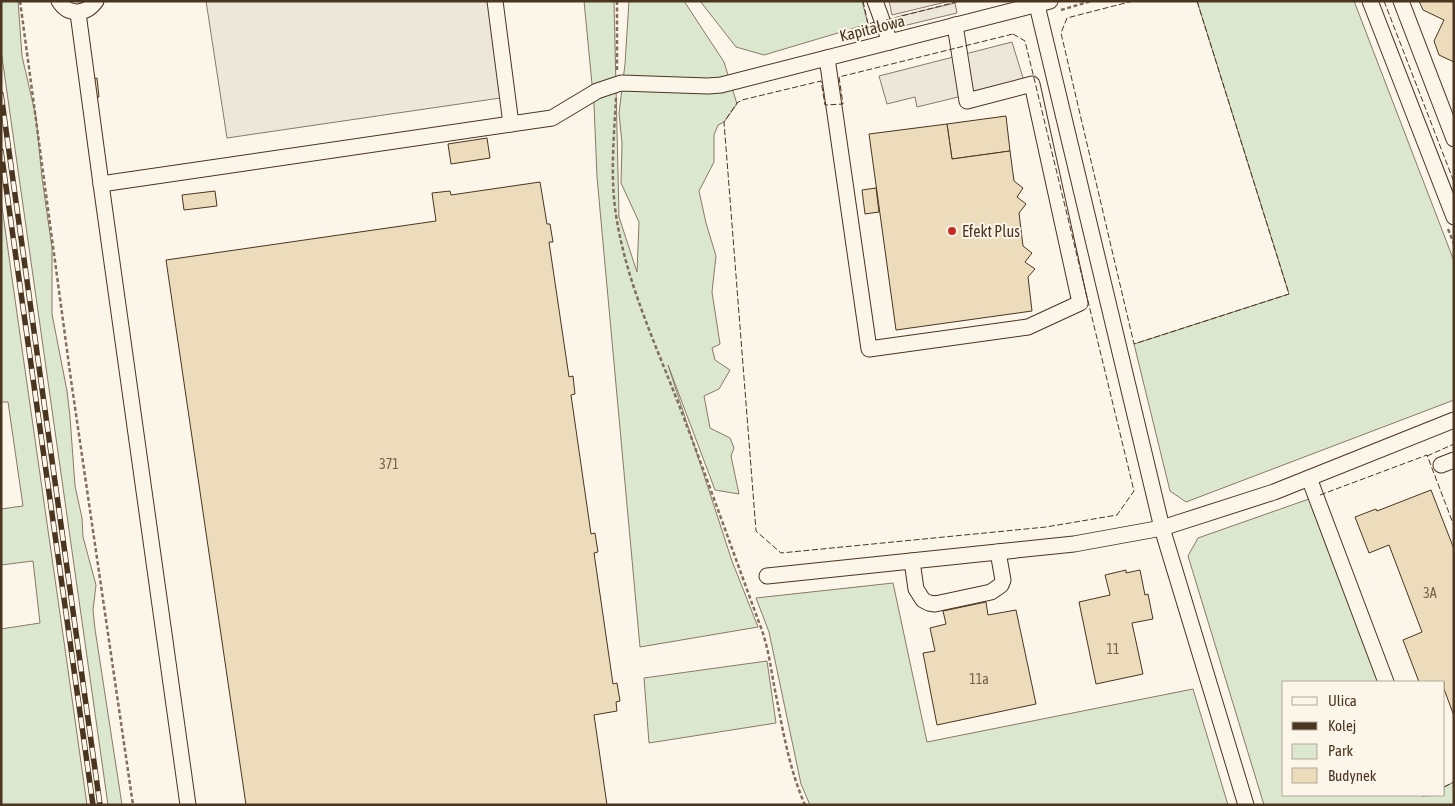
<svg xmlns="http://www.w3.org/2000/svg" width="1455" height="806" font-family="'Asap Condensed',sans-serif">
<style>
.green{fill:#dce7d0;stroke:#887966}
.parking{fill:#ede7d9;stroke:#887966}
.building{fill:#ecdcbc;stroke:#4a3520}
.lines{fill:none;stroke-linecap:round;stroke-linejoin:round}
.minor-casing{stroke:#4a3520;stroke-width:17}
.path{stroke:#7f6f5c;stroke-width:2.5;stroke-dasharray:4 2.5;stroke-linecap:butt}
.minor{stroke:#fbf6e9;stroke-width:15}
.rail-casing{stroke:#4a3520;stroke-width:5.5}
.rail{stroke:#fbf6e9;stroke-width:4;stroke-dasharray:11;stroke-linecap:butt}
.fence{stroke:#4a3520;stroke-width:1;stroke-dasharray:6 2.5;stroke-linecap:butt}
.poi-dot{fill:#c62828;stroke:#fbf6e9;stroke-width:2}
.labels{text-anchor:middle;stroke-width:4;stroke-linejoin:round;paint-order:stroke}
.number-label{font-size:14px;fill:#725f47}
.street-label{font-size:16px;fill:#4a3520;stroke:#fbf6e9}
.poi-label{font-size:16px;fill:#4a3520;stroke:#fbf6e9;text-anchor:start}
</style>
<rect width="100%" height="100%" fill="#fbf6e9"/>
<!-- green -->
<g class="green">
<path d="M1,1H18L22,56L36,117L42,178L52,248V314L67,391L70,417L75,486L82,518L83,537L96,585L93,610L95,629L122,805H108L1,50Z"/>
<path d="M584,1H614L619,217L637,272L639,222L621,183L622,143L619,113L625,64L629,1H684L724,62L737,104L724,122L718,125L714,135V162L699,191L706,223L716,256L712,292L720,344L712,348L715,360L730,370L719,389L704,396L710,428L730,438L734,448L731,456L739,494L715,490L668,365L732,561L758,627L640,647L597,177L594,105Z"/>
<path d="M700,1H862L868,24L764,55L736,47Z"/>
<path d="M1197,1H1354L1454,261V400L1186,502L1170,491L1134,344L1289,294Z"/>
<path d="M1,200C29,401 59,603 87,805H1V629L40,623L33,561L1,565V509L23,506L8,402H1Z"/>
<path d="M1309,499L1379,682H1284V795H1422V796L1444,795V787L1454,782V805H1264L1188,556L1198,538Z"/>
<path d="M893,583L927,742L1193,689L1228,805H810L801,784L769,632L756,598Z"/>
<path d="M767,661L776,723L649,743L644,678Z"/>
</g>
<!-- parking -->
<g class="parking">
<path d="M206,1H495L507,97L227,138Z"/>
<path d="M889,1H950L892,15Z"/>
<path d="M955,3L957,13L903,26L900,16Z"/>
<path d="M1012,42L1024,81L917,107L915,97L887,104L879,76Z"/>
</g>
<!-- building -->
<g class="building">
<path d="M1419,1H1454V62L1439,55L1434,41L1444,20L1423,10Z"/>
<path d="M97,78L99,97H93L91,79Z"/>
<path d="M1006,116L1010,151L952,159L947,124Z"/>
<path d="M947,124L952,159L1010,151L1014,181L1023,188L1017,197L1026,204L1019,213L1023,246L1032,253L1025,262L1035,269L1028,277L1032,311L896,330L869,134Z"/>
<path d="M487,138L490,158L451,164L448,144Z"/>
<path d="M540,182L547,224H550L553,242H549L569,377L573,376L575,394L571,395L591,534L595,533L598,552L594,553L613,684L617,683L620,701L616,702L617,711L594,715L607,805H246L166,260L436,221L432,193L450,191L451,195Z"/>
<path d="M876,188L879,212L865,214L862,190Z"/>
<path d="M215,191L217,206L184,210L182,195Z"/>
<path d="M1431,490L1454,549V716L1444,689V682H1419L1403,640L1422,632L1389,545L1369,553L1355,517L1376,509L1377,511Z"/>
<path d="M1126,570V573L1140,570L1145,595L1148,594L1153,619L1132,623L1143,674L1096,684L1079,602L1110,595L1105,575Z"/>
<path d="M986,602L988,615L1016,610L1036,704L937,725L923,653L935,651L930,628L946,624L943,611Z"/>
</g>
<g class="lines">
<defs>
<g id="minor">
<path d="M59,1C68,16 86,15 96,1"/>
<path d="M495,1L511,124"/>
<path d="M875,1L890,42"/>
<path d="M1036,1L1162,528L1246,805"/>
<path d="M1370,1L1454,217"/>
<path d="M1401,1L1454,139"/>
<path d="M78,13L101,184L188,805"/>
<path d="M827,58L869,349L1028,327L1080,303L1032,84L967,101L955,25"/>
<path d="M101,184L552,118L597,91L621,83L708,86L721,85L1050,1"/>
<path d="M1441,465L1454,460"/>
<path d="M1309,478L1386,682"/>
<path d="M912,561L916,589L923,600L929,603L935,604L991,592L1001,585L1003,580L998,552"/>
<path d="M767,576L1074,544L1162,528L1274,492L1454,420"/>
</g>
</defs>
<!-- minor casing -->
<use href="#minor" class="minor-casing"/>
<!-- path -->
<g class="path">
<path d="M20,1L71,380L133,805"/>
<path d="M617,1V70"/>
<path d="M1061,10L1091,1"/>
<path d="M616,98C614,136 610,177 616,215C626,281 655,343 679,405C707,478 733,552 760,625C769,648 771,672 776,695C783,732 790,771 805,805"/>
<path d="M1448,229L1454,244"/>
</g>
<!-- minor -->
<use href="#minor" class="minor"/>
<defs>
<g id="rail">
<path d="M1,94L100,805"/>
<path d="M1,151L93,805"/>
</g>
</defs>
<!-- rail casing -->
<use href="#rail" class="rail-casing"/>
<!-- rail -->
<use href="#rail" class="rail"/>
<!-- fence -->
<g class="fence">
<path d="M863,1L868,24L879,21"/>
<path d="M1133,1L1067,18L1061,33L1134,344L1289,294L1197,1"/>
<path d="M1384,1L1454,182"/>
<path d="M886,20L960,1"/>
<path d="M1013,34L1025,41L1134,491L1117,515L1046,527L781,553L756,531L724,122L737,103L742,100L821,81L825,105L843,104L839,77Z"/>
<path d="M1427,456L1454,444"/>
<path d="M1320,495L1427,455L1454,526"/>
<path d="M1444,787L1454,782"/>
<path d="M1422,795V796L1425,795"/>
</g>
</g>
<!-- markers -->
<circle class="poi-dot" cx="952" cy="231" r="5"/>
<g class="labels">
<!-- number labels -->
<g class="number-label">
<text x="389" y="469">371</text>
<text x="1430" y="598">3A</text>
<text x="1113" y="654">11</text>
<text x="979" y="684">11a</text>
</g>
<!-- street labels -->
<g class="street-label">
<text transform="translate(872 28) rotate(-14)" y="6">Kapitałowa</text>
</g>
<!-- poi labels -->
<g class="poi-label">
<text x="962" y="237">Efekt Plus</text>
</g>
</g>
<!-- border -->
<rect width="1455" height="806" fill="none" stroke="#4a3520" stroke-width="5"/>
<!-- legend -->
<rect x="1282" y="681" width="162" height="115" fill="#fbf6e9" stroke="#b4a999"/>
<rect x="1292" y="697" width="25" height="8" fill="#fbf6e9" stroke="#b4a999"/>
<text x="1328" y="706" font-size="15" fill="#4a3520">Ulica</text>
<rect x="1292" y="722" width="25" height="8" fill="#4a3520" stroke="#b4a999"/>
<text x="1328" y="731" font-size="15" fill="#4a3520">Kolej</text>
<rect x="1292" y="744" width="25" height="15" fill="#dce7d0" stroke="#b4a999"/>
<text x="1328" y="756" font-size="15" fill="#4a3520">Park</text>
<rect x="1292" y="768" width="25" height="15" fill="#ecdcbc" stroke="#b4a999"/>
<text x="1328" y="781" font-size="15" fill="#4a3520">Budynek</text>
</svg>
